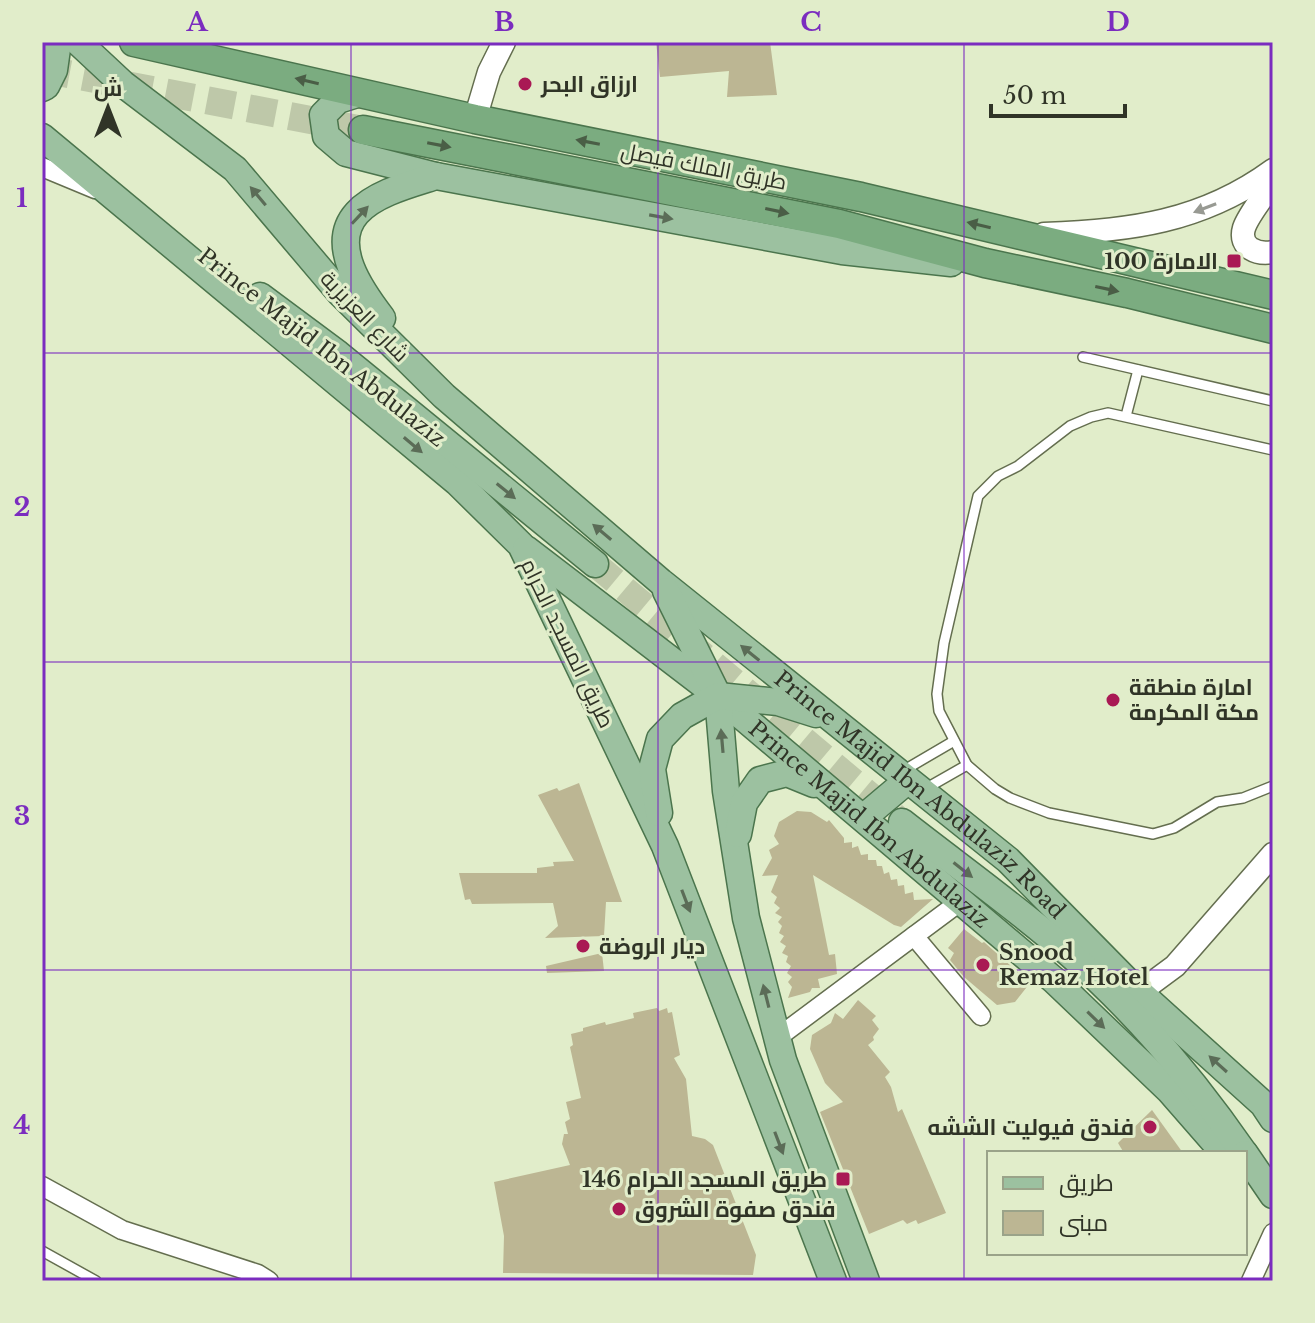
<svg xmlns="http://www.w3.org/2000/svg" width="1315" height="1323" font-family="'Libre Baskerville',Cairo,serif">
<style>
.building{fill:#bcb693}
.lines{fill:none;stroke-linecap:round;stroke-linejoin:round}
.primary-tunnel{stroke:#bec8a9;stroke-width:26;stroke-dasharray:26 13;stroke-linecap:butt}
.trunk-tunnel{stroke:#bec8a9;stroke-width:28;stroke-dasharray:28 14;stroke-linecap:butt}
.service-casing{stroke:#646e4f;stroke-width:12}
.minor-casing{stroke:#646e4f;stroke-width:21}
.tertiary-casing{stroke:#646e4f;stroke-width:25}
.primary-casing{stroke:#4b754d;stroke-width:29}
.trunk-casing{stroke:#4b754d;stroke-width:31}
.service{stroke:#fff;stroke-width:9}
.minor{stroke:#fff;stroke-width:18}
.tertiary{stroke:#fff;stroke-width:22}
.primary{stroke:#9cc1a0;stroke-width:26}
.trunk{stroke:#7bac80;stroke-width:28}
.oneway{fill:#4a5e46}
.oneway2{fill:#5b6c57}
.oneway3{fill:#989a93}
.grid{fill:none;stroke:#7b2cbf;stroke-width:2;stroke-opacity:0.55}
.poi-dot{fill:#a91954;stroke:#e1edca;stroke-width:3}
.labels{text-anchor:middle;stroke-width:6;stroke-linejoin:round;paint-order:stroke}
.poi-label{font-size:22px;font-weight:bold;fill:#303427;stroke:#e1edca;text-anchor:start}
.street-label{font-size:22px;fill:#303427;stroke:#e1edca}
.neatline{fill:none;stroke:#7b2cbf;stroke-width:3}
.grid-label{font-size:26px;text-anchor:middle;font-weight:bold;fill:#7b2cbf}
</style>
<rect width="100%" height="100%" fill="#e1edca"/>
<!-- building -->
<g class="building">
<path d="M656,42H770L777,95L727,97L729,71L660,77Z"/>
<path d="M579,783L622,902H606L604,936L545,938L558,926L553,903L472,904L470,899L465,900L459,873H537V868L554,866L553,862L574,861L538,795L557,788L559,791Z"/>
<path d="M797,811L811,812L827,822L829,820L844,838V843L852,842V848L858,846L861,855L868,854V860H876L877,866H882L884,874L889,872L891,880L897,879L898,886L904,885L905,894L913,892L914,900L933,899L901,927L894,925L813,875L829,955L835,954L837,974L818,979L820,988H812L810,992L788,998L792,987L788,982L792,977L787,973L791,966L786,962L788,956L782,953L786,946L780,942L784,936L779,933L782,926L778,922L782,917L775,913L780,908L774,903L777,897L771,892L778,875L762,876L772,858L769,850L779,844L774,836L779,822Z"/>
<path d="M964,929L982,943L984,942L1030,983L1015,1002L997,1005L964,977L950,960L954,953L948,948Z"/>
<path d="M602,953L604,971L547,973L546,966Z"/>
<path d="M858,1000L876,1016L872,1020L879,1029L873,1037L874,1040L868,1045L890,1072L885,1077L891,1087L898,1112L902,1109L946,1213L918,1224L916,1220L907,1224L903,1220L869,1234L820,1112L843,1102L825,1083L810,1049L812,1035L831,1023L835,1013L843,1019Z"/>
<path d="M657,1008L659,1011L667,1008L668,1013L672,1012L680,1055L674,1058L686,1079L692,1136L705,1139L713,1145L756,1255L753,1275L503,1273L504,1236L494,1182L570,1165L562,1144L564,1134H568L565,1122L570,1119L566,1102L581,1098L570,1047L573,1045L571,1034L583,1031V1028L605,1022L606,1025L634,1018L633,1013Z"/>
<path d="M1152,1110L1183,1153H1124L1118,1143Z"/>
</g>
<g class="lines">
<!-- primary-tunnel -->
<path class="primary-tunnel" d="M595,564L902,822"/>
<!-- trunk-tunnel -->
<path class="trunk-tunnel" d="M42,69L363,130"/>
<defs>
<g id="service">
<path d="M1083,357L1273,401"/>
<path d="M1126,416L1138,370"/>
<path d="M1273,450L1108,413L1091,417L1070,426L1018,466L998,476L978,496L944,643L937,694L939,711L967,765L995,789L1010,798L1049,813L1153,834L1174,828L1217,802L1243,798L1273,786"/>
<path d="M901,772L954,741"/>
<path d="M925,789L967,765"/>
<path d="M42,1251L96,1281"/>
</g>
<g id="minor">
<path d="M42,167L95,189"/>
<path d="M914,936L981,1016"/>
<path d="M777,1038L961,901"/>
<path d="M42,1186L122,1230L258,1274L269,1281"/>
<path d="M1251,1281L1273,1233"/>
</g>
<g id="tertiary">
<path d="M475,119L489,72L504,42"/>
<path d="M1273,182C1265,195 1248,215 1244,228C1238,248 1258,255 1273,252"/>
<path d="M1044,234C1129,231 1202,222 1273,170"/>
<path d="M1133,987L1152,983L1175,966L1273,854"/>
</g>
<g id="primary">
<path id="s1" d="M78,42L123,84L235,169L340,293L444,396L661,582L1008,860L1129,983L1263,1104L1273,1119"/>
<path d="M42,88L46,86L54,70L58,42"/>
<path d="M360,93L338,100L323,115L326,136L346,153L436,176"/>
<path d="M42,137L457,482L521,545L665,846L833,1281"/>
<path d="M260,296L338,354L595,564"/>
<path d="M382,318C362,292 328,245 357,213C375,193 411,184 436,176L842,251L951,263"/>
<path id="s2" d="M526,549L718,696L1055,981L1169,1090L1224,1153"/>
<path d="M666,591L718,696L726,791L746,918L783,1060L866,1281"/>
<path d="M659,813L652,769L660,739L682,716L718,696L778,702L816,714"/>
<path d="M863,818L908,780"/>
<path d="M902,822C958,866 1017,908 1071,955C1136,1012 1195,1082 1244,1153"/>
<path d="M738,834L744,803L760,780L787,773L814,784"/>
<path d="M1245,1154L1273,1195"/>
</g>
<g id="trunk">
<path d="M134,42L475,119L861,197L1273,295"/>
<path d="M363,130L839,224L985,263L1127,293L1273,329"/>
</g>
</defs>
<!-- service casing -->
<use href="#service" class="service-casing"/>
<!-- minor casing -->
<use href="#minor" class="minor-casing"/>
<!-- tertiary casing -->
<use href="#tertiary" class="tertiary-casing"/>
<!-- primary casing -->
<use href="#primary" class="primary-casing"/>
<!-- trunk casing -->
<use href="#trunk" class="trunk-casing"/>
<!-- service -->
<use href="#service" class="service"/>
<!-- minor -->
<use href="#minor" class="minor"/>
<!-- tertiary -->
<use href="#tertiary" class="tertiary"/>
<!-- primary -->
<use href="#primary" class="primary"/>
<!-- trunk -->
<use href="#trunk" class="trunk"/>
</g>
<!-- one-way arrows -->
<defs><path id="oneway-solid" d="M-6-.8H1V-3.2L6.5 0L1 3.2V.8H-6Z" transform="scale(2)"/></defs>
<g class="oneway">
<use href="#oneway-solid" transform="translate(307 81) rotate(-167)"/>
<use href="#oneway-solid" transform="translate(588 142) rotate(-169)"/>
<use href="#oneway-solid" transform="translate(439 145) rotate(11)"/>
<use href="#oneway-solid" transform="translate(777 211) rotate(12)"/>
<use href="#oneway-solid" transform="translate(979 225) rotate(-167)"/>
<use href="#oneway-solid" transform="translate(1107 289) rotate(12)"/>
</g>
<g class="oneway2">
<use href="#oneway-solid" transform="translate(258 196) rotate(-130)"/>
<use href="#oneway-solid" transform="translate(360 215) rotate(-47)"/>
<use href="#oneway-solid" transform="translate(661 217) rotate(10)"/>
<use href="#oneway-solid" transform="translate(413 445) rotate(40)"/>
<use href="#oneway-solid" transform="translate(506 491) rotate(39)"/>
<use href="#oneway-solid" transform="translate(602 532) rotate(-140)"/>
<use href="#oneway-solid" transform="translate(750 653) rotate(-141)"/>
<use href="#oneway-solid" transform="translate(722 741) rotate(-95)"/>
<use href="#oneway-solid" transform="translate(963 870) rotate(38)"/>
<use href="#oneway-solid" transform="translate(686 901) rotate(69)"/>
<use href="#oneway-solid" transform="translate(766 996) rotate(-104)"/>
<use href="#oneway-solid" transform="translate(1096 1020) rotate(44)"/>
<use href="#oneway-solid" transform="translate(1218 1064) rotate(-138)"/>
<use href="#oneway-solid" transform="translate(779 1143) rotate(69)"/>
</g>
<use class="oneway3" href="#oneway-solid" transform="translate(1205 208) rotate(159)"/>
<!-- grid -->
<path class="grid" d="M351,42V1281M658,42V1281M964,42V1281M42,353H1273M42,662H1273M42,970H1273"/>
<!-- markers -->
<g class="poi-dot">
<circle cx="525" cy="84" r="8"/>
<rect x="1226" y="253" width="16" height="16" rx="4"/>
<circle cx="1113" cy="700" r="8"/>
<circle cx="583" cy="946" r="8"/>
<circle cx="983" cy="965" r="8"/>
<circle cx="1150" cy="1127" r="8"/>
<rect x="835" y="1171" width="16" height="16" rx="4"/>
<circle cx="619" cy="1209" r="8"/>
</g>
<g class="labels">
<!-- poi labels -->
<g class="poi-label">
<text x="541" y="92">ارزاق البحر</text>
<text x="1218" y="269" text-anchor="end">الامارة 100</text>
<text x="1129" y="695">امارة منطقة<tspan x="1129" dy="25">مكة المكرمة</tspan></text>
<text x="599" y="954">ديار الروضة</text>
<text x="999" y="960">Snood<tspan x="999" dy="25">Remaz Hotel</tspan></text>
<text x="1134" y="1135" text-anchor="end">فندق فيوليت الششه</text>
<text x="827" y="1187" text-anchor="end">طريق المسجد الحرام 146</text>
<text x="635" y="1217">فندق صفوة الشروق</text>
</g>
<!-- street labels -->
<g class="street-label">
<text transform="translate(704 166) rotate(11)" y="8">طريق الملك فيصل</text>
<text transform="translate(365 316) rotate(46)" y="8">شارع العزيزية</text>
<text transform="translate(322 347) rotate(38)" y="8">Prince Majid Ibn Abdulaziz</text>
<text transform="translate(568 643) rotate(64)" y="8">طريق المسجد الحرام</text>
<text dy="8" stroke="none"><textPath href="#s1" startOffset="1132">Prince Majid Ibn Abdulaziz Road</textPath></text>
<text dy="8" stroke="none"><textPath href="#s2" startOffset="440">Prince Majid Ibn Abdulaziz</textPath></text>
</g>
</g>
<!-- border -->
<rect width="1315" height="1323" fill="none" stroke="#e1edca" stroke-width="88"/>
<!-- legend -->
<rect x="987" y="1151" width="260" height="104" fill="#e1edca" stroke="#9aa389" stroke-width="2"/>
<rect x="1003" y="1177" width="40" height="12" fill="#9cc1a0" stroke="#9aa389" stroke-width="2"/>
<text x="1059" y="1191" font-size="24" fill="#303427">طريق</text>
<rect x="1003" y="1211" width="40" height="24" fill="#bcb693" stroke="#9aa389" stroke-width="2"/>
<text x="1059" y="1231" font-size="24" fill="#303427">مبنى</text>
<!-- north arrow -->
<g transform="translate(108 108)" stroke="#e1edca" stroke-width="6" paint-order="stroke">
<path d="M0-6L14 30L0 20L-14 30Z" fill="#303427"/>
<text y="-12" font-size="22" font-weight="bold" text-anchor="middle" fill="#303427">ش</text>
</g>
<!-- scale -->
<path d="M991 104v12h134v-12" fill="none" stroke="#303427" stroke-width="4"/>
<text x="1003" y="104" font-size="24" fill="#303427" stroke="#e1edca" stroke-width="6" paint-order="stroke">50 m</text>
<rect x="44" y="44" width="1227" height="1235" class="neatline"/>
<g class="grid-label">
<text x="197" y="31">A</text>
<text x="504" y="31">B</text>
<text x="811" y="31">C</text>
<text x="1118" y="31">D</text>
<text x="22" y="207">1</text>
<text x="22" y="516">2</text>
<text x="22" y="825">3</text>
<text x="22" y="1134">4</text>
</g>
</svg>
